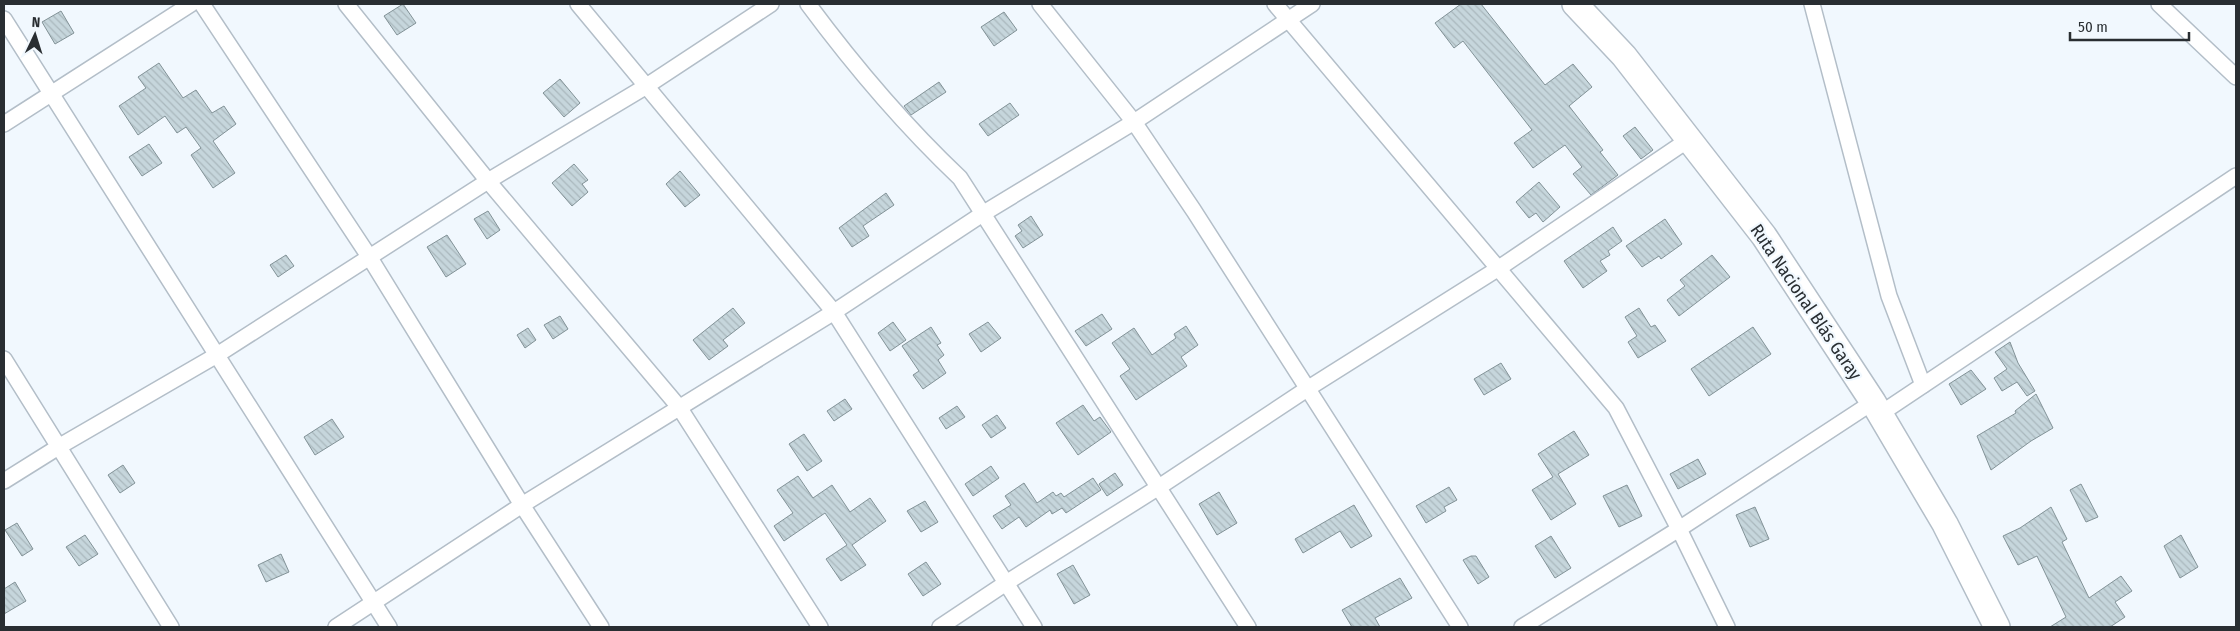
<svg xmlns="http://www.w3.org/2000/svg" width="2240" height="631" font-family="'Fira Sans Condensed',sans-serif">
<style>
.building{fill:url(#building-back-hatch);stroke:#829297}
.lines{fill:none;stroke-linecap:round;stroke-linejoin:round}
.minor-casing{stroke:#b3bec8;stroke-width:18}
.trunk-casing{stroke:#b3bec8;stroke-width:28}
.minor{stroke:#fff;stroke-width:15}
.trunk{stroke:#fff;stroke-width:25}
.labels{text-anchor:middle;stroke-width:4.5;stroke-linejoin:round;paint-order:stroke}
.street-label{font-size:18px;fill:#292e32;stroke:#f1f8fe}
</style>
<defs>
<pattern id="building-back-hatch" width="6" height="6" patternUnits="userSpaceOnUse" patternTransform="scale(1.25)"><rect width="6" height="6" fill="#c6d6dc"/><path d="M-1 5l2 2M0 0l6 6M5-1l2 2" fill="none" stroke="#aab8bd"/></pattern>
</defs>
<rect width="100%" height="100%" fill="#f1f8fe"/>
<!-- building -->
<g class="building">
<path d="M403,4L416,23L397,35L384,16Z"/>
<path d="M1461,4H1481L1545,85L1573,64L1592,87L1569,106L1603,150L1600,152L1618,175L1591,195L1573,174L1582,167L1565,145L1533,168L1514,143L1532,130L1463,41L1454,48L1435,23Z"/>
<path d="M61,11L74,33L55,44L42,22Z"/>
<path d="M1004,12L1017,30L994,46L981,27Z"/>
<path d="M159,63L183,98L196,90L212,113L224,106L236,124L213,141L235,173L213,188L191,155L201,148L186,127L177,133L165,116L138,135L119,106L146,88L138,77Z"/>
<path d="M560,79L580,103L564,117L543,93Z"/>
<path d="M939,82L946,92L911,115L904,106Z"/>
<path d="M1010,103L1019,115L988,136L979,124Z"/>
<path d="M1635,127L1653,150L1641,159L1623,136Z"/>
<path d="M149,144L162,163L142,176L129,157Z"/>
<path d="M574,164L588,180L582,184L588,192L572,206L552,183Z"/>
<path d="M680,171L700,195L685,207L666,184Z"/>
<path d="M1539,182L1560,207L1543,222L1536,213L1529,218L1516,202Z"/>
<path d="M886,193L894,205L863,226L869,236L852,247L839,228Z"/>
<path d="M488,211L500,230L487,239L474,219Z"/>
<path d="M1031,216L1043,235L1023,248L1015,236L1022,231L1018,225Z"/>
<path d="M1665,219L1682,244L1661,259L1659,256L1642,267L1626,246Z"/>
<path d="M1613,227L1622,241L1608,251L1610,255L1600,261L1607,271L1583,288L1564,261Z"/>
<path d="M447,235L466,264L446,277L427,247Z"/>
<path d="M286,255L294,266L278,277L270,265Z"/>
<path d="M1712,255L1730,277L1679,316L1667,300L1685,286L1680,280Z"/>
<path d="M733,308L745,323L723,340L728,346L709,360L693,340Z"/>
<path d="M1639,308L1651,327L1655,325L1666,341L1638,358L1628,342L1637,336L1625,317Z"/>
<path d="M1102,314L1112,329L1086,346L1075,331Z"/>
<path d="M560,316L568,329L553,339L544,325Z"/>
<path d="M893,322L906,340L890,351L878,333Z"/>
<path d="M988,322L1001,338L981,352L969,334Z"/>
<path d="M1186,326L1198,345L1181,357L1187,366L1136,400L1120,376L1130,369L1112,343L1134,328L1152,355L1176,338L1174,334Z"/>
<path d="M931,327L941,343L937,345L944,355L938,360L946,373L923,389L913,375L919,371L902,346Z"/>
<path d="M1753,327L1771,354L1709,396L1691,369Z"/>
<path d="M528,328L536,340L525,348L517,335Z"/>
<path d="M2010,342L2018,363L2035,391L2027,396L2017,382L2002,391L1994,378L2007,369L1995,352Z"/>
<path d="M1501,363L1511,379L1484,395L1474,379Z"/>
<path d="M1971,370L1986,389L1961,405L1949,384Z"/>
<path d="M2036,394L2053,428L2031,441L1991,470L1977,436L2016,413L2015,411Z"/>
<path d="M845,399L852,409L834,421L827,411Z"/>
<path d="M1083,405L1094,421L1100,417L1111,432L1078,455L1056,423Z"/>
<path d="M957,406L965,417L946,429L939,418Z"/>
<path d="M997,415L1006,428L991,438L982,425Z"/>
<path d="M332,419L344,437L315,455L304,437Z"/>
<path d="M1574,431L1589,455L1558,474L1576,504L1551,520L1532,490L1553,477L1538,454Z"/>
<path d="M804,434L822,461L807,471L789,444Z"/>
<path d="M1698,459L1706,474L1678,489L1670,474Z"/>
<path d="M123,465L135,483L120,493L108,475Z"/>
<path d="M991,466L999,478L973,496L965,484Z"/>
<path d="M1115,473L1123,485L1107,496L1099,484Z"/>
<path d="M798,476L813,498L832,485L850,512L870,498L886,521L852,545L866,565L841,581L826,559L847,545L825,513L784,541L774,526L793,513L777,490Z"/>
<path d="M1093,478L1101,490L1066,513L1062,508L1052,514L1050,510L1026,527L1019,517L1002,529L993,516L1011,505L1005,496L1024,483L1037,503L1053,492L1056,496L1061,493L1064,497Z"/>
<path d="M2081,484L2098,517L2086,522L2070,490Z"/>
<path d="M1627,485L1642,516L1619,527L1603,496Z"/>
<path d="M1449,487L1457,500L1444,507L1446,511L1426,523L1416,506Z"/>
<path d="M1219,492L1237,523L1217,535L1199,504Z"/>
<path d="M925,501L938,522L921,532L907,511Z"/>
<path d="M1354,505L1372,536L1351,548L1340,531L1303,553L1295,539Z"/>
<path d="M1755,507L1769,539L1750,547L1736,515Z"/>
<path d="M2051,507L2067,539L2062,542L2089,598L2121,576L2132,591L2115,602L2125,617L2110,627H2050L2066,617L2037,556L2018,565L2003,536L2020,528Z"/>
<path d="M17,523L33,549L22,556L5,530Z"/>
<path d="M85,535L98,554L79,566L66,547Z"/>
<path d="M2181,535L2198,567L2180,578L2164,546Z"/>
<path d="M1551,536L1571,568L1555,578L1535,546Z"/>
<path d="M281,554L289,572L266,582L258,565Z"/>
<path d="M1471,556H1476L1489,577L1478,584L1463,560Z"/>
<path d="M926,562L941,584L923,596L908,574Z"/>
<path d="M1073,565L1090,595L1074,604L1057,574Z"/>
<path d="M1400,578L1412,598L1375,618L1380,627H1352L1342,610Z"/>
<path d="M15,582L26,601L4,614V589Z"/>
</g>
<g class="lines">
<defs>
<g id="minor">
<path d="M202,4L370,258L522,505L601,627"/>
<path d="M346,4L488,181L679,407L820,627"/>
<path d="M578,4L834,312L1034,627"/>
<path d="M808,4C854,66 904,125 960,178L1248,627"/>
<path d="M1040,4L1134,122L1194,211L1460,627"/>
<path d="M1275,4L1616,408L1679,529L1727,627"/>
<path d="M1812,4L1889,296L1923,385"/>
<path d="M2159,4L2236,77"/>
<path d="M4,19L389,627"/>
<path d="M4,124L191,4"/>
<path d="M4,359L171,627"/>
<path d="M1880,414L2236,176"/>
<path d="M4,481L60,446L217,355L488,181L645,87L771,4"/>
<path d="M336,627L522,505L834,312L984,213L1134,122L1312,4"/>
<path d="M940,627L1006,583L1159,487L1307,389L1499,268L1688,140"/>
<path d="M1522,627L1679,529L1873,402"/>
</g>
<path id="trunk" d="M1575,4L1624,56L1764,236L1873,402L1945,524L1997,627"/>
</defs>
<!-- minor casing -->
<use href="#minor" class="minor-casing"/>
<!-- trunk casing -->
<use href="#trunk" class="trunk-casing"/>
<!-- minor -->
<use href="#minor" class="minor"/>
<!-- trunk -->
<use href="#trunk" class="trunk"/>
</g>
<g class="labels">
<!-- street labels -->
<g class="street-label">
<text transform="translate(1806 302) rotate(56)" y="6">Ruta Nacional Blás Garay</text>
</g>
</g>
<!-- border -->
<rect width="2240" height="631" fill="none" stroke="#292e32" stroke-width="10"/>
<!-- north arrow -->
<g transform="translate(35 35) rotate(4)" stroke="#f1f8fe" stroke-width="4" paint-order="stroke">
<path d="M0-4L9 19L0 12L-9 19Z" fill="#292e32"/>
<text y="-8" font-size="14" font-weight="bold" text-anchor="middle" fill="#292e32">N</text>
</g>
<!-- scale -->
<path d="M2070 32v8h119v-8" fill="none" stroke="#292e32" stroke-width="2.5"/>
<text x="2078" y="32" font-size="15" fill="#292e32" stroke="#f1f8fe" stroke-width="4" paint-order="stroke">50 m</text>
</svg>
